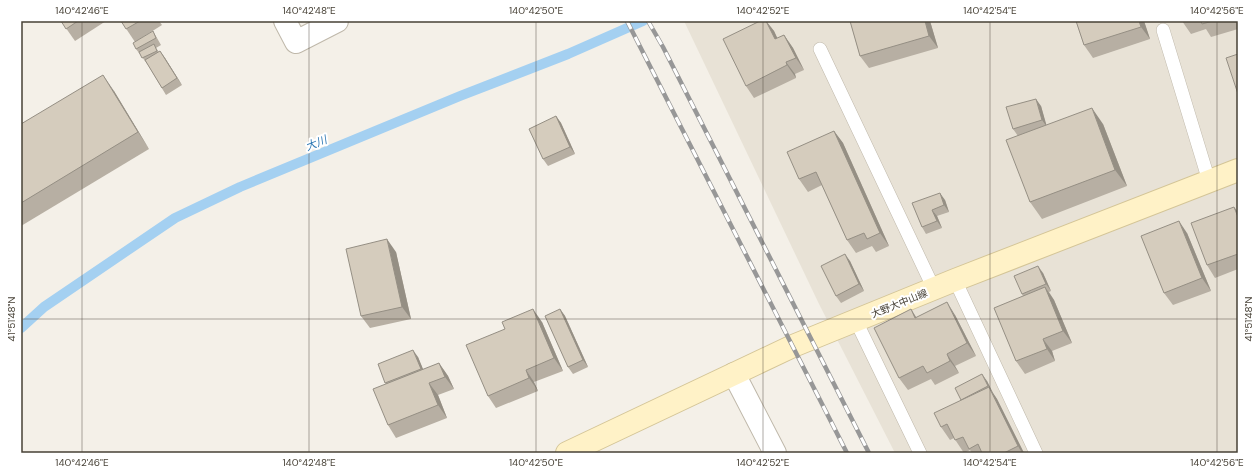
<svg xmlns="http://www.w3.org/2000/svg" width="1259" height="474" font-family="'DM Sans','Noto Sans JP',sans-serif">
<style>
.residential{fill:#e8e2d6}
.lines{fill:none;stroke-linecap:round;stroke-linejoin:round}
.stream{stroke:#a4d0f1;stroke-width:10}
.service-casing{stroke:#bfb8aa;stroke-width:14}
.minor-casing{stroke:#bfb8aa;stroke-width:24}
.tertiary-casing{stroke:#bfb8aa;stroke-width:24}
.secondary-casing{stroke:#d4c597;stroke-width:24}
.service{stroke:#fff;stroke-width:13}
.minor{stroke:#fff;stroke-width:22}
.tertiary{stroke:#fff;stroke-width:22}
.secondary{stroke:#fff2c7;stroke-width:22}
.rail-casing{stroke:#979797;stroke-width:4.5}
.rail{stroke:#fff;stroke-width:3;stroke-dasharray:9;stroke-linecap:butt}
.wall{fill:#b7afa3}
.shaded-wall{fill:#958f84}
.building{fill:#d5ccbd;stroke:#958f84}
.ticks{fill:none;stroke:#474136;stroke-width:1;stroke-opacity:0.45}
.labels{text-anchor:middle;stroke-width:4;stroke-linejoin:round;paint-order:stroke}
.street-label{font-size:10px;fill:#474136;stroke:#fff}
.water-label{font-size:11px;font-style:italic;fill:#2f79b4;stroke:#fff}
.neatline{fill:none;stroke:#474136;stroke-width:1.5}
.ticks-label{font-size:10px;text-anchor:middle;fill:#474136}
</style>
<rect width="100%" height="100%" fill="#f4f0e8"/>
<!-- residential -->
<path class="residential" d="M684,21H1238V453H895L819,304Z"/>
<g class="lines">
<!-- stream -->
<path class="stream" d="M21,328L44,307L175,218L240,187L460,96L568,54L643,21"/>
<defs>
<g id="service">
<path d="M1163,30L1209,181"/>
<path d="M820,49L934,289"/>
<path d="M955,280L1036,453"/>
<path d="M856,321L920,453"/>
</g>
<path id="minor" d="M285,21L296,42L337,21"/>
<path id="tertiary" d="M734,374L775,453"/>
<path id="secondary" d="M567,453L793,346L955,280L1238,170"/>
</defs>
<!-- service casing -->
<use href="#service" class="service-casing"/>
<!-- minor casing -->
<use href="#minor" class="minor-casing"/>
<!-- tertiary casing -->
<use href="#tertiary" class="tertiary-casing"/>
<!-- secondary casing -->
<use href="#secondary" class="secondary-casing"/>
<!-- service -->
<use href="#service" class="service"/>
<!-- minor -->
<use href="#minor" class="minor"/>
<!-- tertiary -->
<use href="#tertiary" class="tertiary"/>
<!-- secondary -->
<use href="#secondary" class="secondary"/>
<defs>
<g id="rail">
<path d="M627,21L847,453"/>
<path d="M648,21L663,47L869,453"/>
</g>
</defs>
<!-- rail casing -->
<use href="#rail" class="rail-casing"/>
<!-- rail -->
<use href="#rail" class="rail"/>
</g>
<!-- wall -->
<g class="wall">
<path d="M61,21H106L75,41Z"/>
<path d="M121,21H159L162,25L135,42Z"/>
<path d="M760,21H766L774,31L777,38L784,35L793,48L804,70L795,74L796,78L754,98L746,86Z"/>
<path d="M850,21H930L938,48L869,68L860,56Z"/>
<path d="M1076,21H1144L1150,39L1093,58L1084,45Z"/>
<path d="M1182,21H1238V29L1211,37L1206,29L1191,34Z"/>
<path d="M153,31L161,45L156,48L159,52L160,51L165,58L182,85L166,95L148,65L136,49Z"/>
<path d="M114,91L149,149L21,226V124Z"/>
<path d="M1041,106L1046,125L1103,124L1127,186L1042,219L1030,202L1018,136L1013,129Z"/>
<path d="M556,116L561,123L575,154L548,166L543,159Z"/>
<path d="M834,131L843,143L889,246L876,252L872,246L856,253L847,240L822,185L808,192L799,179Z"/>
<path d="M945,200L949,212L937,216L942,228L926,234L922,227L912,203Z"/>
<path d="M1238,212V269L1215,278L1207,265Z"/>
<path d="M1187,233L1211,291L1173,305L1164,293Z"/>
<path d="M396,252L411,319L370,328L361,316Z"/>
<path d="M850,261L864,291L841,303L836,296Z"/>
<path d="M1043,273L1051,291L1049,292L1054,300L1072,343L1052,351L1055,361L1025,374L1016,361L1023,296L1022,294Z"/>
<path d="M560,309L565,316L588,367L573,374L568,367Z"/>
<path d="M911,309L916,317L955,315L976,356L955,366L959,373L935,385L931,379L908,390L899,378Z"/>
<path d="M542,322L563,371L534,382L538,391L496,408L488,396Z"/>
<path d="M418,357L423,370L439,363L448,376L454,389L438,395L447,418L396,438L388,425L386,384L385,383Z"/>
<path d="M987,381L993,393L997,399L1024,453H972L970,450L964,453L954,438L950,440L941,427L961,400Z"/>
</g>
<!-- shaded-wall -->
<g class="shaded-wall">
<path d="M766,21L774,31L784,52L775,39Z"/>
<path d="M925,21H930L938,48L929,36Z"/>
<path d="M1139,21H1144L1150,39L1141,27Z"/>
<path d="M784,35L793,48L804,70L796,58Z"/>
<path d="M160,51L165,58L182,85L177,78Z"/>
<path d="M786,62L795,74L796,78L787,65Z"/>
<path d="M103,75L114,91L149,149L138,132Z"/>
<path d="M1036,99L1041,106L1047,127L1042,120Z"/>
<path d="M1092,108L1103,124L1127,186L1115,170Z"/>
<path d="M556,116L561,123L575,154L570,147Z"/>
<path d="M834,131L843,143L889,246L880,233Z"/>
<path d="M940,193L945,200L949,212L944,205Z"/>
<path d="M1234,207L1238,212V217Z"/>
<path d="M932,210L937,216L942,228L937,221Z"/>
<path d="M1179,221L1187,233L1211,291L1202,278Z"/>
<path d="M387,239L396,252L411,319L402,307Z"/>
<path d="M845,254L850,261L864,291L859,284Z"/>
<path d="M1038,266L1043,273L1051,291L1046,284Z"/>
<path d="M1045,287L1054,300L1072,343L1063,331Z"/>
<path d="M947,302L955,315L976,356L967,343Z"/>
<path d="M533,309L542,322L563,371L554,358Z"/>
<path d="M560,309L565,316L588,367L583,360Z"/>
<path d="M911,309L919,322L915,318Z"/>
<path d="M1043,339L1052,351L1055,361L1047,349Z"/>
<path d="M413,350L418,357L426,376L421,369Z"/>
<path d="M947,354L955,366L959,373L950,361Z"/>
<path d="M439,363L448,376L454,389L445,377Z"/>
<path d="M526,370L534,382L538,391L529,378Z"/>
<path d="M982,374L987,381L993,393L988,386Z"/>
<path d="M429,383L438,395L447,418L438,405Z"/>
<path d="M989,387L997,399L1024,453H1022L1018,446Z"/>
</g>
<!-- building -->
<g class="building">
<path d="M61,21H78L66,29Z"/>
<path d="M121,21H140L126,29Z"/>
<path d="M760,21H766L775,39L784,35L796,58L786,62L787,65L746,86L723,39Z"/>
<path d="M850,21H925L929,36L860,56Z"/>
<path d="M1076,21H1139L1141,27L1084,45Z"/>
<path d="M1201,21H1213L1202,24Z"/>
<path d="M153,31L156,38L136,49L133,43Z"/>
<path d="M154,44L157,51L142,58L139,52Z"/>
<path d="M160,51L177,78L162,88L145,60Z"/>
<path d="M1238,54V94L1226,58Z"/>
<path d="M103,75L138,132L21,203V124Z"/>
<path d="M1036,99L1042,120L1013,129L1006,107Z"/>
<path d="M1092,108L1115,170L1030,202L1006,140Z"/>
<path d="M556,116L570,147L543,159L529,129Z"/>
<path d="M834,131L880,233L867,239L864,233L847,240L816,172L799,179L787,152Z"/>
<path d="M940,193L944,205L932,210L937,221L922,227L912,203Z"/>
<path d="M1234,207L1238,217V254L1207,265L1191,223Z"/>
<path d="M1179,221L1202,278L1164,293L1141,236Z"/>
<path d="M387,239L402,307L361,316L346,249Z"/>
<path d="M845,254L859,284L836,296L821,266Z"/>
<path d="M1038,266L1046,284L1022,294L1014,276Z"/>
<path d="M1045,287L1063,331L1043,339L1047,349L1016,361L994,308Z"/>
<path d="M947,302L967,343L947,354L950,361L927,373L923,366L899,378L874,328L911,309L915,318Z"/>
<path d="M533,309L554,358L526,370L529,378L488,396L466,345L505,329L502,322Z"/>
<path d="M560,309L583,360L568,367L545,316Z"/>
<path d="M413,350L421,369L385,383L378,364Z"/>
<path d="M439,363L445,377L429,383L438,405L388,425L373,389Z"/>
<path d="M982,374L988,386L961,400L955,388Z"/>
<path d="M989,387L1018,446L1004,453H982L978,444L969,449L963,437L955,440L947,424L941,427L934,413Z"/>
</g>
<!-- ticks -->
<path class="ticks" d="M82,21V453M309,21V453M536,21V453M763,21V453M990,21V453M1217,21V453M21,319H1238"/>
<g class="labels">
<!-- street labels -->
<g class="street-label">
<text transform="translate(899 303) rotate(-22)" y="4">大野大中山線</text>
</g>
<!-- water labels -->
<g class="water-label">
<text transform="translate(316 143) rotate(-22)" y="4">大川</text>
</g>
</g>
<!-- border -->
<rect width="1259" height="474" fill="none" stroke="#ffffff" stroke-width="44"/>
<rect x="22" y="22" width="1215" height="430" class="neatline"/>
<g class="ticks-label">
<text x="82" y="14">140°42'46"E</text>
<text x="309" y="14">140°42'48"E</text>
<text x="536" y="14">140°42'50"E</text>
<text x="763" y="14">140°42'52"E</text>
<text x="990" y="14">140°42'54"E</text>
<text x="1217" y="14">140°42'56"E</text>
<text transform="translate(11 319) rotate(-90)" y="4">41°51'48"N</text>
<text transform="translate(1248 319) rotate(-90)" y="4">41°51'48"N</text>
<text x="82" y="466">140°42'46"E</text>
<text x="309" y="466">140°42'48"E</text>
<text x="536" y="466">140°42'50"E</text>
<text x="763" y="466">140°42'52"E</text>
<text x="990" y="466">140°42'54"E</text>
<text x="1217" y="466">140°42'56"E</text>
</g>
</svg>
